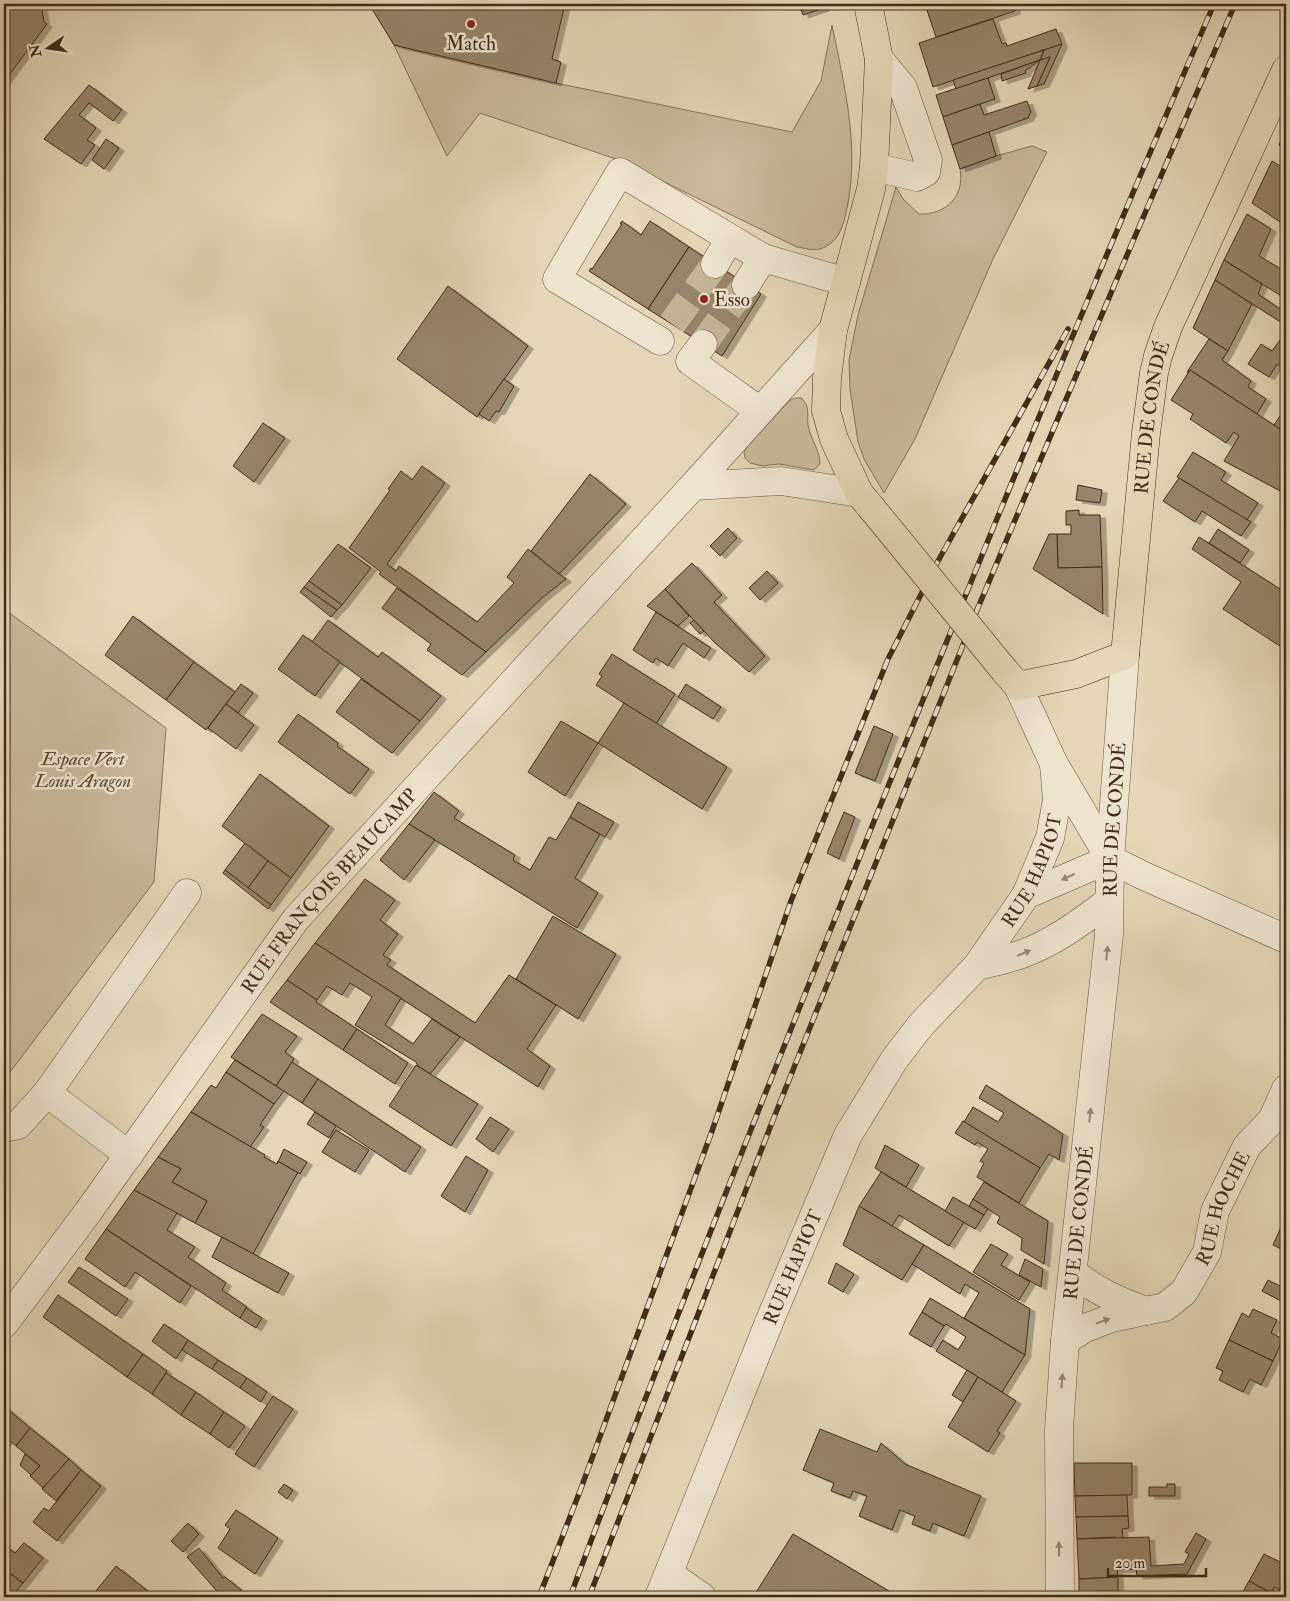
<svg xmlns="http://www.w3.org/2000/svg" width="1290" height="1601" font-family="'IM FELL Double Pica',serif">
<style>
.green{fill:#c9b99b;stroke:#86725a}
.building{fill:#97846a;stroke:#432c18;filter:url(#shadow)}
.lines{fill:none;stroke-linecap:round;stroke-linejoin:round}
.minor-tunnel{stroke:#c4b496;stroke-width:28;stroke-dasharray:28 14;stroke-linecap:butt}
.minor-casing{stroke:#6b5640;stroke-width:29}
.major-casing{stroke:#432c18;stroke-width:29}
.minor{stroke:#ede4d0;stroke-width:28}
.major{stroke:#e4d6b6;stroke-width:28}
.rail-casing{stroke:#432c18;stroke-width:5.5}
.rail{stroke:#ede4d0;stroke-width:4;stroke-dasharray:11;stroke-linecap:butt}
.major-bridge-casing{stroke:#432c18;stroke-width:29;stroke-linecap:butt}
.major-bridge{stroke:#e4d6b6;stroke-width:28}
.oneway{fill:#988874}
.poi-dot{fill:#8f2418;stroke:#ede4d0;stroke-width:2}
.labels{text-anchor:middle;stroke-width:5;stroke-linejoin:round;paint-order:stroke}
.poi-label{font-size:19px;fill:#432c18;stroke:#ede4d0}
.street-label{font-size:19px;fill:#432c18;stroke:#ede4d0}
.park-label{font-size:19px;font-style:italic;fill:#5e4832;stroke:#ede4d0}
</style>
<defs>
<filter id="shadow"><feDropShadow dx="5.5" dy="3" stdDeviation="0" flood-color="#0004"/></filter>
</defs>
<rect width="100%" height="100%" fill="#e4d6b6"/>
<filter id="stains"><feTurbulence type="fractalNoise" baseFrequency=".004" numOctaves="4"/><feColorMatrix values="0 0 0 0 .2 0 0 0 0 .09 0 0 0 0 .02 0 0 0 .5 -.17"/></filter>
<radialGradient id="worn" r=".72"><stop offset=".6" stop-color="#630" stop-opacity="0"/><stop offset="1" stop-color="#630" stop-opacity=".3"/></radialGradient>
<!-- green -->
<g class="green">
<path d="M832,25C844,84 859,143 848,203C844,223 841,242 820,249C813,251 804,248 797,247L619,160L480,113L447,156L394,45L556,83L792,132L821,81Z"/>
<path d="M1032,146L1047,152L993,259L915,439L884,493L864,459L858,442L850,389L849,360L858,315L896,187L903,199L919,214C946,215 965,196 960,169L996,156Z"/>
<path d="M795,398H801C810,405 807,414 808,425C810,438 820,450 820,464L814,470L779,464L763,466L750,463L745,458L744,452L747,447L789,401Z"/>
<path d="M4,609L166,728L154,882L4,1080Z"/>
</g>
<!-- building -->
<g class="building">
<path d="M7,4H41L44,22L47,24L4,82V8Z"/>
<path d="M369,4H565L552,59L561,62L556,83L394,45Z"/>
<path d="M799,4H823L824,8L803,15Z"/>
<path d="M925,4H967L968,7L979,4H1013L1015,11L936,37Z"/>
<path d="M993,19L1002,44L1006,43L1007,46L1056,29L1062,44L933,87L919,43Z"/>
<path d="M1062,44L1044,84L1037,86L1050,57L1040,60L1044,50Z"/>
<path d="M1044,50L1040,60L956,89L953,80Z"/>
<path d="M1050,57L1037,86L1028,89L1040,60Z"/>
<path d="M1040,60L1025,71L1026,73L1002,81L1001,74Z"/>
<path d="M988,78L995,99L943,117L936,95Z"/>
<path d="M89,85L122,110L113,121L89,103L79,115L96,128L87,140L95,145L81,164L44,139Z"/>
<path d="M1027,101L1031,112L1028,118L952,145L943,117L980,104L984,115Z"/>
<path d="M1286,130V150L1279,145Z"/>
<path d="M989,132L996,156L960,169L952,145Z"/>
<path d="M106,139L119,148L104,169L92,160Z"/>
<path d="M1272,161L1286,170V226L1252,203Z"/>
<path d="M1247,214L1271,229L1259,256L1286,272V297H1283L1224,260Z"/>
<path d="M622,221L641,235L650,221L689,247L648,309L589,271L591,268L592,269L622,224H620Z"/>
<path d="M689,247L761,294L722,356L648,309Z"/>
<path d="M1224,260L1262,284L1258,294L1286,313V317L1282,323L1215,280Z"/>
<path d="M1215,280L1252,304L1228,351L1193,328Z"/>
<path d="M448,286L528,346L477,417L397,359Z"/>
<path d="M1209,339L1228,351L1222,360L1251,381L1248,387L1266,399L1257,414L1190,370L1188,372H1187Z"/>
<path d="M1280,340L1286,344V370L1277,364L1269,377L1248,364L1261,344L1272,351Z"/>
<path d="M1190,370L1286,433V494L1224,461L1239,436L1234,432L1226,443L1190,419L1193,414L1171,400Z"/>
<path d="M504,379L514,386L499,412L496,411L489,421L479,414Z"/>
<path d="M1284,410L1286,411V433L1274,425Z"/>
<path d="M263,423L285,438L254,482L233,466Z"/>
<path d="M1193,452L1226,472L1221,480L1258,503L1247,520L1177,477Z"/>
<path d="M422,466L445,483L387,564L396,571L399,566L477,622L514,583L507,577L528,549L566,579L542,598L486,652L379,574L381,572L349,548L390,490L388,489L401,471L412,480Z"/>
<path d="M590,474L626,504L559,574L531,551Z"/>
<path d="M1179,478L1251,522L1241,536L1202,511L1195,522L1163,501Z"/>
<path d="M1078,485L1102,490L1100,503L1076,500Z"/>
<path d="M1079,510V515H1100L1102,567L1058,568L1057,534H1071V525H1066V511Z"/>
<path d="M728,528L737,538L720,556L710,546Z"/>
<path d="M1218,529L1249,550L1240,563L1209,543Z"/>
<path d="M1049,534H1057L1058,568L1102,567L1103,614L1033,569Z"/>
<path d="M1199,537L1286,593V650L1223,609L1241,582L1192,549Z"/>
<path d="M338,544L371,568L342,605L309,581Z"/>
<path d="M692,563L722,595L714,602L765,656L749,672L715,643L665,589Z"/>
<path d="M767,571L778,583L760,600L749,588Z"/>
<path d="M309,581L342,605L337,610L304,587Z"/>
<path d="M304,587L337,610L331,617L300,592Z"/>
<path d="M397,588L486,652L462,675L427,650L431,644L382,608Z"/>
<path d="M665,589L689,616L678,626L647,606Z"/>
<path d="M656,612L711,648L704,658L683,643L668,666L656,658L653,663L633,650Z"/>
<path d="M133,616L194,662L166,700L105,655Z"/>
<path d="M328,620L378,657L382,652L441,696L420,721L312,642Z"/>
<path d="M694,620L704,631L700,634L690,623Z"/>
<path d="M303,635L340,662L315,696L278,669Z"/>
<path d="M612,654L675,694L656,724L596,685L602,676L599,674Z"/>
<path d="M194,662L235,692L206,730L166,700Z"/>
<path d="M361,679L420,721L392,753L336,712Z"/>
<path d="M241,684L253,693L238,713L226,704Z"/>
<path d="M686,684L721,707L713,719L678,697Z"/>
<path d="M624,703L727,767L702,809L598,743Z"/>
<path d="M226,704L254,725L236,749L208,728Z"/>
<path d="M298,714L338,743L337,746L369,769L350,794L278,742Z"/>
<path d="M561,721L598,743L565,796L528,772Z"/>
<path d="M874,726L893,734L875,781L855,773Z"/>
<path d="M260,774L329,826L291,878L222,826Z"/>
<path d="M434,792L459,811L454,818L515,855L513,860L530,870L549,837L556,840L570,817L600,834L575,878L598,893L577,928L409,824Z"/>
<path d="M578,802L614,822L605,837L570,817Z"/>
<path d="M844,812L855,817L839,859L827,853Z"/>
<path d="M409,824L435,840L404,880L380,860Z"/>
<path d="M245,843L268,861L248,888L225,870Z"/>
<path d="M268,861L291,878L271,905L248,888Z"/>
<path d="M225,870L271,905L268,909L223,873Z"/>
<path d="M365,879L395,900L380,920L398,934L383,955L391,960L387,965L475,1023L509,975L556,1005L527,1049L550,1066L538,1087L315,943Z"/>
<path d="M553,916L616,954L578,1019L516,979Z"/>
<path d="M315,943L401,998L385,1025L413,1044L432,1019L460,1037L430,1074L418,1066L416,1062L355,1025L372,997L350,983L342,995L327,986L317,1000L287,980Z"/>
<path d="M287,980L317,1000L316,1002L357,1029L343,1050L270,1002Z"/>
<path d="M262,1014L297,1036L285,1052L294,1059L276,1086L231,1057Z"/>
<path d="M357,1029L408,1063L395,1084L343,1050Z"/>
<path d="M235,1060L284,1091L274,1104L226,1072Z"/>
<path d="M292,1062L318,1079L302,1103L276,1086Z"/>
<path d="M416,1065L478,1104L451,1146L389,1106Z"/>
<path d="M226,1072L274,1104L260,1125L264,1127L250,1147L191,1112L211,1085L216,1088Z"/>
<path d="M318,1079L421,1147L405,1172L302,1103Z"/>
<path d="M986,1085L1063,1134L1059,1160L1049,1154L1040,1168L964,1122L973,1107L998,1122L1004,1113L979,1098Z"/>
<path d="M191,1112L265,1155L264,1157L277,1164L278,1161L298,1172L253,1254L195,1223L207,1201L172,1182L181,1169L158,1157Z"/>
<path d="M315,1112L336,1126L329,1138L307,1124Z"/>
<path d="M490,1117L509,1129L493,1152L476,1139Z"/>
<path d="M963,1121L1040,1168L1019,1203L977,1177L984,1163L980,1161L988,1149L977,1142L975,1145L955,1133Z"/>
<path d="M336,1130L369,1150L355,1172L322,1152Z"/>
<path d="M885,1145L919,1165L906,1187L875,1168Z"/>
<path d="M284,1149L307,1162L300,1174L278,1161L277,1164Z"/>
<path d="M466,1156L488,1170L465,1212L441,1196Z"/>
<path d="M158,1157L181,1169L172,1182L207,1201L195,1223L134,1190Z"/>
<path d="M881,1172L964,1222L949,1246L899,1215L892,1226L859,1206Z"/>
<path d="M984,1182L1048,1221L1044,1264L1021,1250L1022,1238L997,1223L1000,1217L973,1199Z"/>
<path d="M134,1190L177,1213L167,1230L195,1247L188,1257L226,1283L222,1290L247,1307L240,1318L106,1229Z"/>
<path d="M953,1197L984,1215L975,1229L945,1211Z"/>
<path d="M973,1199L988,1209L984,1215L969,1206Z"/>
<path d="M859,1206L924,1245L902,1280L843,1245Z"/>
<path d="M1286,1216V1251L1273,1245Z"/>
<path d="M106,1229L191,1286L180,1303L135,1272L125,1287L85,1259Z"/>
<path d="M222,1237L289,1273L278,1293L212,1257Z"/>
<path d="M991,1244L1008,1254L1001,1265L1030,1282L1019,1300L973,1272Z"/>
<path d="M924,1245L1030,1309L1025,1355L964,1318L979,1293L965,1284L960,1294L912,1264Z"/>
<path d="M1025,1259L1043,1269L1041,1287L1019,1275Z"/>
<path d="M836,1263L854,1274L843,1292L828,1283Z"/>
<path d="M79,1267L128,1299L116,1316L68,1282Z"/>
<path d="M1268,1280L1286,1289V1295L1283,1302L1262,1291Z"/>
<path d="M58,1295L143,1354L127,1377L43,1317Z"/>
<path d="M930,1298L1025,1355L1002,1392L936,1351L943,1340L958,1350L966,1337L946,1324L944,1326L922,1312Z"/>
<path d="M246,1308L262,1318L256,1328L240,1318Z"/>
<path d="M1253,1309L1277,1320L1271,1333L1283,1339L1273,1361L1229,1340L1242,1313L1249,1317Z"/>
<path d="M922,1312L944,1326L931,1347L909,1334Z"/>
<path d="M164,1324L188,1340L176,1359L152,1341Z"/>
<path d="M188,1340L218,1360L212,1369L182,1350Z"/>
<path d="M1229,1340L1273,1361L1261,1385L1250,1379L1243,1392L1219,1380L1223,1371L1216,1368Z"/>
<path d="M143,1354L167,1371L152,1394L127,1377Z"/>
<path d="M218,1360L247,1378L240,1388L212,1369Z"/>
<path d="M967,1370L978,1377L963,1402L952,1395Z"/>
<path d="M166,1373L196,1392L181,1415L152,1394Z"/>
<path d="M978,1377L1016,1401L997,1431L1000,1433L988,1452L948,1427Z"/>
<path d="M247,1378L267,1392L261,1402L240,1388Z"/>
<path d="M196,1392L224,1412L210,1434L181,1415Z"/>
<path d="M273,1396L293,1409L254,1467L235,1454Z"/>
<path d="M4,1406L30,1428L16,1446L8,1439L4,1444Z"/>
<path d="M224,1412L245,1426L229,1448L210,1434Z"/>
<path d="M30,1428L69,1459L43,1488L30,1476L40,1466L16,1446Z"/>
<path d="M820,1429L877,1452L881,1443L905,1464L981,1496L964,1536L933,1523L930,1531L912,1524L915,1516L900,1510L892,1530L859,1516L867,1496L853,1491L850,1498L831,1491L834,1483L803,1470Z"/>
<path d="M25,1454L40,1466L31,1475L20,1465Z"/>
<path d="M69,1459L81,1470L56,1501L42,1489Z"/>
<path d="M1074,1463H1132V1495L1075,1496Z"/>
<path d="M81,1470L101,1486L57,1541L33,1522L44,1508L49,1511Z"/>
<path d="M284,1484L293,1490L287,1499L278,1492Z"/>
<path d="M1167,1484H1175V1496H1149V1487H1167Z"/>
<path d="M1127,1495L1128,1516L1076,1517L1075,1496Z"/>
<path d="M236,1510L278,1538L255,1574L218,1548L230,1529L225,1525Z"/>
<path d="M1128,1516L1129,1528L1122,1529L1123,1538L1116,1539V1537L1077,1539L1076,1517Z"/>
<path d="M188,1523L199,1534L183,1552L171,1541Z"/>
<path d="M1196,1533L1206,1539L1187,1574L1137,1576L1136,1569L1117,1570L1118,1577L1079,1579L1077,1539L1149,1537L1151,1566L1184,1564L1189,1554L1185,1552Z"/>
<path d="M793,1534L899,1597H753Z"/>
<path d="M24,1543L43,1558L23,1583L4,1569V1545L15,1553Z"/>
<path d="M199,1548L223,1578L225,1577L241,1590L237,1597H226L215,1589L187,1557Z"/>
<path d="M1264,1554L1286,1565V1593L1274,1587L1271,1593L1249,1581Z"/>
<path d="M116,1566L150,1593L147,1597H91Z"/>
<path d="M4,1569L23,1583L11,1597L4,1596Z"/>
<path d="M1118,1577V1597H1079V1579Z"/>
<path d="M1249,1581L1271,1593L1268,1597H1240Z"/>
</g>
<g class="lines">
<!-- minor-tunnel -->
<g class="minor-tunnel">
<path d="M672,324L715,264"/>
<path d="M703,344L746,285"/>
</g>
<defs>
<g id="minor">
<path d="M874,167L917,177L926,172L928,160L903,88L879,59"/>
<path d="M715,264L730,238"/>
<path d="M746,285L763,258L846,282"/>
<path d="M660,341L557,279L620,172L763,258"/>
<path d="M703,344L690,361L760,411"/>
<path d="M693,486L833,330"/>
<path d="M1018,686L1054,764L1110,859"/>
<path d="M1110,859L1144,876L1286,939"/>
<path d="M1026,895L1110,859"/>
<path d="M977,966C991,963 1005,960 1019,955C1052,944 1081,922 1109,901"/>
<path d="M4,1128L18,1125L47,1093"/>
<path d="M129,1155L47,1093L187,893"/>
<path d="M1073,1272C1095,1291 1119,1301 1146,1311"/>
<path id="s1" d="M4,1324L88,1212L296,919L693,486L781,481L859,493"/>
<path id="s2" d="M1065,1341L1085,1328L1096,1324L1111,1318L1165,1307L1184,1292L1207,1252L1215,1211L1247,1146L1272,1120L1286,1089"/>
<path d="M669,1574L702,1597"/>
<path id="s3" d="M659,1597L772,1315L848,1135L894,1060L920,1026L977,966L1026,895L1050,838L1057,800L1054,764"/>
<path id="s4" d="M1060,1597L1059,1429L1065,1341L1109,935L1110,859L1125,655"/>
</g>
<g id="major">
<path d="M868,4L879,59L874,167L871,189L833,330L827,378L826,411L834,439L859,493L870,506"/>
<path id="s5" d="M1004,670L1018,686L1076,674L1125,655L1146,433L1154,373L1158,356L1168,327L1286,70"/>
</g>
</defs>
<!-- minor casing -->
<use href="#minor" class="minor-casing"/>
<!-- major casing -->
<use href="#major" class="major-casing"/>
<!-- minor -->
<use href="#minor" class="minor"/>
<!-- major -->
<use href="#major" class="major"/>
<defs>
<g id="rail">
<path d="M539,1597L580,1491L712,1131L791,901L888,659L938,561L1068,329"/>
<path d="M570,1597C645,1395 725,1194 805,994C937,662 1072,331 1214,4"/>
<path d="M589,1597L771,1125L977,610L1133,241L1235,4"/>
</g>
</defs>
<!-- rail casing -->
<use href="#rail" class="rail-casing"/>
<!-- rail -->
<use href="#rail" class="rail"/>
<defs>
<path id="major-bridge" d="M870,506L1004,670"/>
</defs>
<!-- major-bridge casing -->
<use href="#major-bridge" class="major-bridge-casing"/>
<!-- major-bridge -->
<use href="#major-bridge" class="major-bridge"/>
</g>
<!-- one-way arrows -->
<defs><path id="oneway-solid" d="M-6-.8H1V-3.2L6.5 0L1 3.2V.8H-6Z" transform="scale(1.25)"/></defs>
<g class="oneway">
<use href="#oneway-solid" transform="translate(1068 877) rotate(156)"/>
<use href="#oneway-solid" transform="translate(1024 953) rotate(-22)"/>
<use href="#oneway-solid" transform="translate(1107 953) rotate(-84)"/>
<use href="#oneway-solid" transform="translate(1090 1115) rotate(-84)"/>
<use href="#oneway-solid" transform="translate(1103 1321) rotate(-19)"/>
<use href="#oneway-solid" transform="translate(1062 1381) rotate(-86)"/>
<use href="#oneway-solid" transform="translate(1059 1549) rotate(-91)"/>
</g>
<!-- markers -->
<g class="poi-dot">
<circle cx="471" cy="24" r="5"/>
<circle cx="704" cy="299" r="5"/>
</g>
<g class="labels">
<!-- poi labels -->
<g class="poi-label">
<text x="471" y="50">Match</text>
<text x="714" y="306" text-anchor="start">Esso</text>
</g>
<!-- street labels -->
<g class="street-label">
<text dy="7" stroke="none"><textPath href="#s5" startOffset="372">RUE DE CONDÉ</textPath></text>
<text dy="7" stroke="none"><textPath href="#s4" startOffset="780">RUE DE CONDÉ</textPath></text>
<text dy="7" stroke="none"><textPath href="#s3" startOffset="824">RUE HAPIOT</textPath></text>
<text dy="7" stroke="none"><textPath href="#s1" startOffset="542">RUE FRANÇOIS BEAUCAMP</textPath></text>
<text dy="7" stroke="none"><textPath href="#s2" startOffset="224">RUE HOCHE</textPath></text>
<text dy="7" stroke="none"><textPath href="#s4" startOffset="375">RUE DE CONDÉ</textPath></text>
<text dy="7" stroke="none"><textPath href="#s3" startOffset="356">RUE HAPIOT</textPath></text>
</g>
<!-- park labels -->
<g class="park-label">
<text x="83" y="765">Espace Vert<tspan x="83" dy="22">Louis Aragon</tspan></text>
</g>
</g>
<!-- margin -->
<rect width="1290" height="1601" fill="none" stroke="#e4d6b6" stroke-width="20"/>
<rect x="5" y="5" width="1280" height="1591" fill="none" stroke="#432c18" stroke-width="2.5"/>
<rect x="10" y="10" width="1270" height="1581" fill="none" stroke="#432c18"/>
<!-- north arrow -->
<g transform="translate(48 48) rotate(257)" stroke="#ede4d0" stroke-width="4" paint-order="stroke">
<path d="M0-4L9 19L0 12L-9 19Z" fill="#432c18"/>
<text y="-8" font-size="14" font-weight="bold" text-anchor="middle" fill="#432c18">N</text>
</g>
<!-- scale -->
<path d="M1108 1568v8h98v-8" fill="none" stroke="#432c18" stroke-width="2.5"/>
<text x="1115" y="1568" font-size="15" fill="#432c18" stroke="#ede4d0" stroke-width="4" paint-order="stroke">20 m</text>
<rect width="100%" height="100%" filter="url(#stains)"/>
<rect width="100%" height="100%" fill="url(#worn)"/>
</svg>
